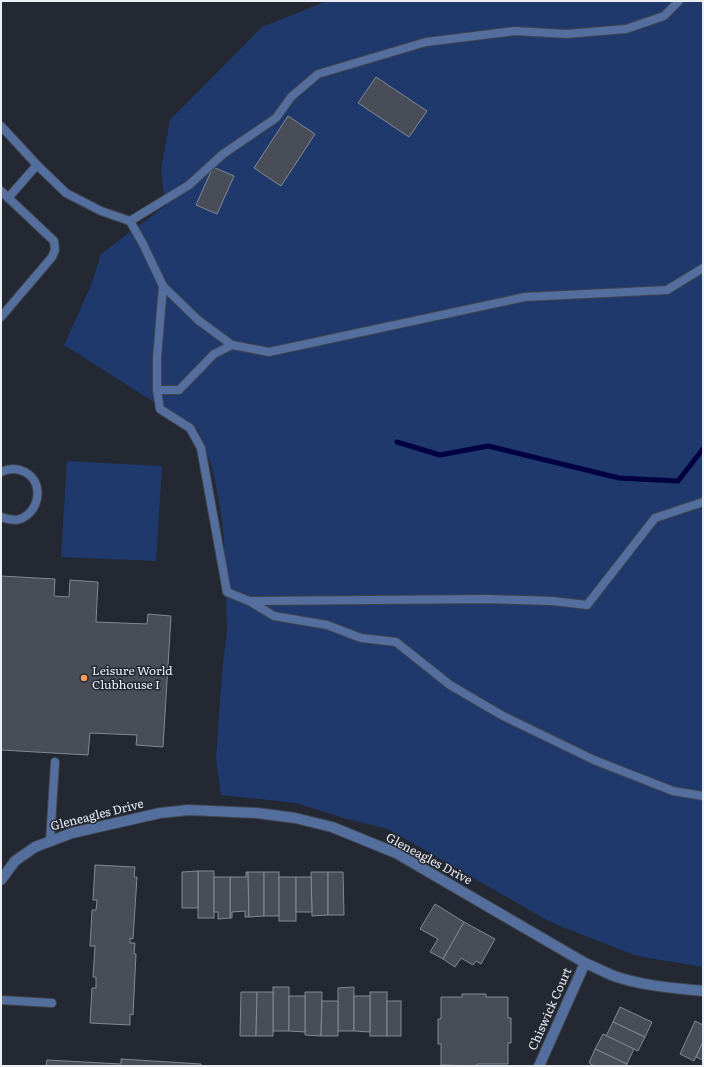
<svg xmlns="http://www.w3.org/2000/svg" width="704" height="1067" font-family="Literata,serif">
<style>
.green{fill:#1f396c}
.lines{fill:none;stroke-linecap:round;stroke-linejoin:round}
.stream{stroke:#000042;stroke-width:5}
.building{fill:#484d58;stroke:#828995}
.service-casing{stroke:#3f444d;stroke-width:10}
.minor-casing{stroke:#3f444d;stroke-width:12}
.tertiary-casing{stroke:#3f444d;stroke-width:12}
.service{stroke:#546e9e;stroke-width:8}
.minor{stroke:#546e9e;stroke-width:10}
.tertiary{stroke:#546e9e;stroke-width:10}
.poi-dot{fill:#ff9b59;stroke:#232832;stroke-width:1.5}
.labels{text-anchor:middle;stroke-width:3;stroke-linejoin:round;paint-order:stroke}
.poi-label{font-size:12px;fill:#ebeef5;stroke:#232832;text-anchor:start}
.street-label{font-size:12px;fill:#ebeef5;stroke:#232832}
</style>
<rect width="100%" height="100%" fill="#232832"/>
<!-- green -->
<g class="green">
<path d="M327,1H703V967L637,956L552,923L388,829L347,819L296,803L221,795L216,759L222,673L227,630L224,539L220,506L212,467L198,430L64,345L90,288L101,254L165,206L161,168L170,120L262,27Z"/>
<path d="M67,461L162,466L156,561L61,557Z"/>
</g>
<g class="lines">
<!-- stream -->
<path class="stream" d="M397,442L440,455L488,446L619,478L678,481L703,449"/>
</g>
<!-- building -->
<g class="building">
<path d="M376,77L427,111L409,137L358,103Z"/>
<path d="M288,116L315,134L281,186L254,168Z"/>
<path d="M213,167L234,176L217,214L196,205Z"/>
<path d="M1,576L55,579L54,596L69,597L70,580L98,582L96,622L147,624L148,614L171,616L163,747L136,745L137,735L90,733L88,755L1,750Z"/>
<path d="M95,865L135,867L134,877H137L133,939L130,938V943H135L134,954H136L133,1015L130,1014V1025L90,1023L92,988H96V977H93L95,946H90L92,910H96L97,900H93Z"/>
<rect x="198" y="871" width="16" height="47"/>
<path d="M198,871V908H182V872Z"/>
<path d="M246,872H248L249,917H245V911L232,912V918H230V877H246Z"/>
<path d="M248,872H264V916L249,917Z"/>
<rect x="264" y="872" width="15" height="44"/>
<path d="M311,872H328V915L312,916Z"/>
<path d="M328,872H343L344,915H328Z"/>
<path d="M214,877H230V918L218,919V912H214Z"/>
<rect x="279" y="877" width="17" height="44"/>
<path d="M296,877H311L312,912H296Z"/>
<path d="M435,904L464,922L443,959L430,952L438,939L420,929Z"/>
<path d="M464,922L495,939L481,964L476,961L473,965L461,958L455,967L443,959Z"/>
<rect x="273" y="987" width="16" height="44"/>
<path d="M354,987V1031H338V988Z"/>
<path d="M241,992H257L256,1036H240Z"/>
<path d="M257,992H273V1036H256Z"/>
<path d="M305,992H322L321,1036L305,1035Z"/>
<rect x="370" y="992" width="17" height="44"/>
<path d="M462,994H486V997H508V1018H511V1043H508V1064H477V1066L441,1065V1044H438V1019H441V997H462Z"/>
<path d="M289,996H305V1032L289,1031Z"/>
<path d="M354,996H370V1032L354,1031Z"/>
<path d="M322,1001H338V1036H321Z"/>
<rect x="387" y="1001" width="14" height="35"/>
<path d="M620,1007L652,1022L645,1037L613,1022Z"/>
<path d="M695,1021L703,1025V1042L694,1061L680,1054Z"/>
<path d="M613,1022L645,1037L638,1051L606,1036Z"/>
<path d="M603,1034L634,1049L627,1064L595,1049Z"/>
<path d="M703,1042V1060L696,1057Z"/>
<path d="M595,1049L627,1064L626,1066H594L589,1063Z"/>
<path d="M121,1059L201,1064V1066H46L47,1060L121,1064Z"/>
</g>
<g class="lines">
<defs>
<g id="service">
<path d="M679,1L664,16L626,29L566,34L515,31L426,42L318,74L291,97L276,118L223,154L189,185L130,221L143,244L163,286L198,320L232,345L269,352L525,297L667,290L703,268"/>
<path d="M1,126L37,165L8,198"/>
<path d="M37,165L66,193L101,211L130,221"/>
<path d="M1,191L54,241L55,250L52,257L1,317"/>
<path d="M163,286L157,358V390L160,409L190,428L201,448L227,592L249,601L488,599L552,601L587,605L655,518L703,502"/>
<path d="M157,390H179L214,354L232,345"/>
<path d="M1,472C9,468 17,468 25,472C46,483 39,516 16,520C11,520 6,519 1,517"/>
<path d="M249,601L274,616L327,625L361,638L396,642L450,685L503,716L594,760L673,791L703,796"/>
<path d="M50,841L55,762"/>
<path d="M1,1000L52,1003"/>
</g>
<path id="minor" d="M539,1066L585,963"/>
<path id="tertiary" d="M1,880L15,861L35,847L72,833L160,813L189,810L257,813L295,818L332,827L396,853L585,963C595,967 604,972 614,976C643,986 673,988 703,991"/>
</defs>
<!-- service casing -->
<use href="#service" class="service-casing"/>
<!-- minor casing -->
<use href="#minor" class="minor-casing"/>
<!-- tertiary casing -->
<use href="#tertiary" class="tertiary-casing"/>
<!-- service -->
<use href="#service" class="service"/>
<!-- minor -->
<use href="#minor" class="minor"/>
<!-- tertiary -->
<use href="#tertiary" class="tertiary"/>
</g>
<!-- markers -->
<circle class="poi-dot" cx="84" cy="678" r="4"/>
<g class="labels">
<!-- poi labels -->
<g class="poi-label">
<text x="92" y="675">Leisure World<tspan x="92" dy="14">Clubhouse I</tspan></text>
</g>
<!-- street labels -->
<g class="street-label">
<text transform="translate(97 815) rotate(-14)" y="4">Gleneagles Drive</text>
<text transform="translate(429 859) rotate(28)" y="4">Gleneagles Drive</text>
<text transform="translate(550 1009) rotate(-66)" y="4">Chiswick Court</text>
</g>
</g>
<!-- border -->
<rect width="704" height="1067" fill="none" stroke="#ebeef5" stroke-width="4"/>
</svg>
